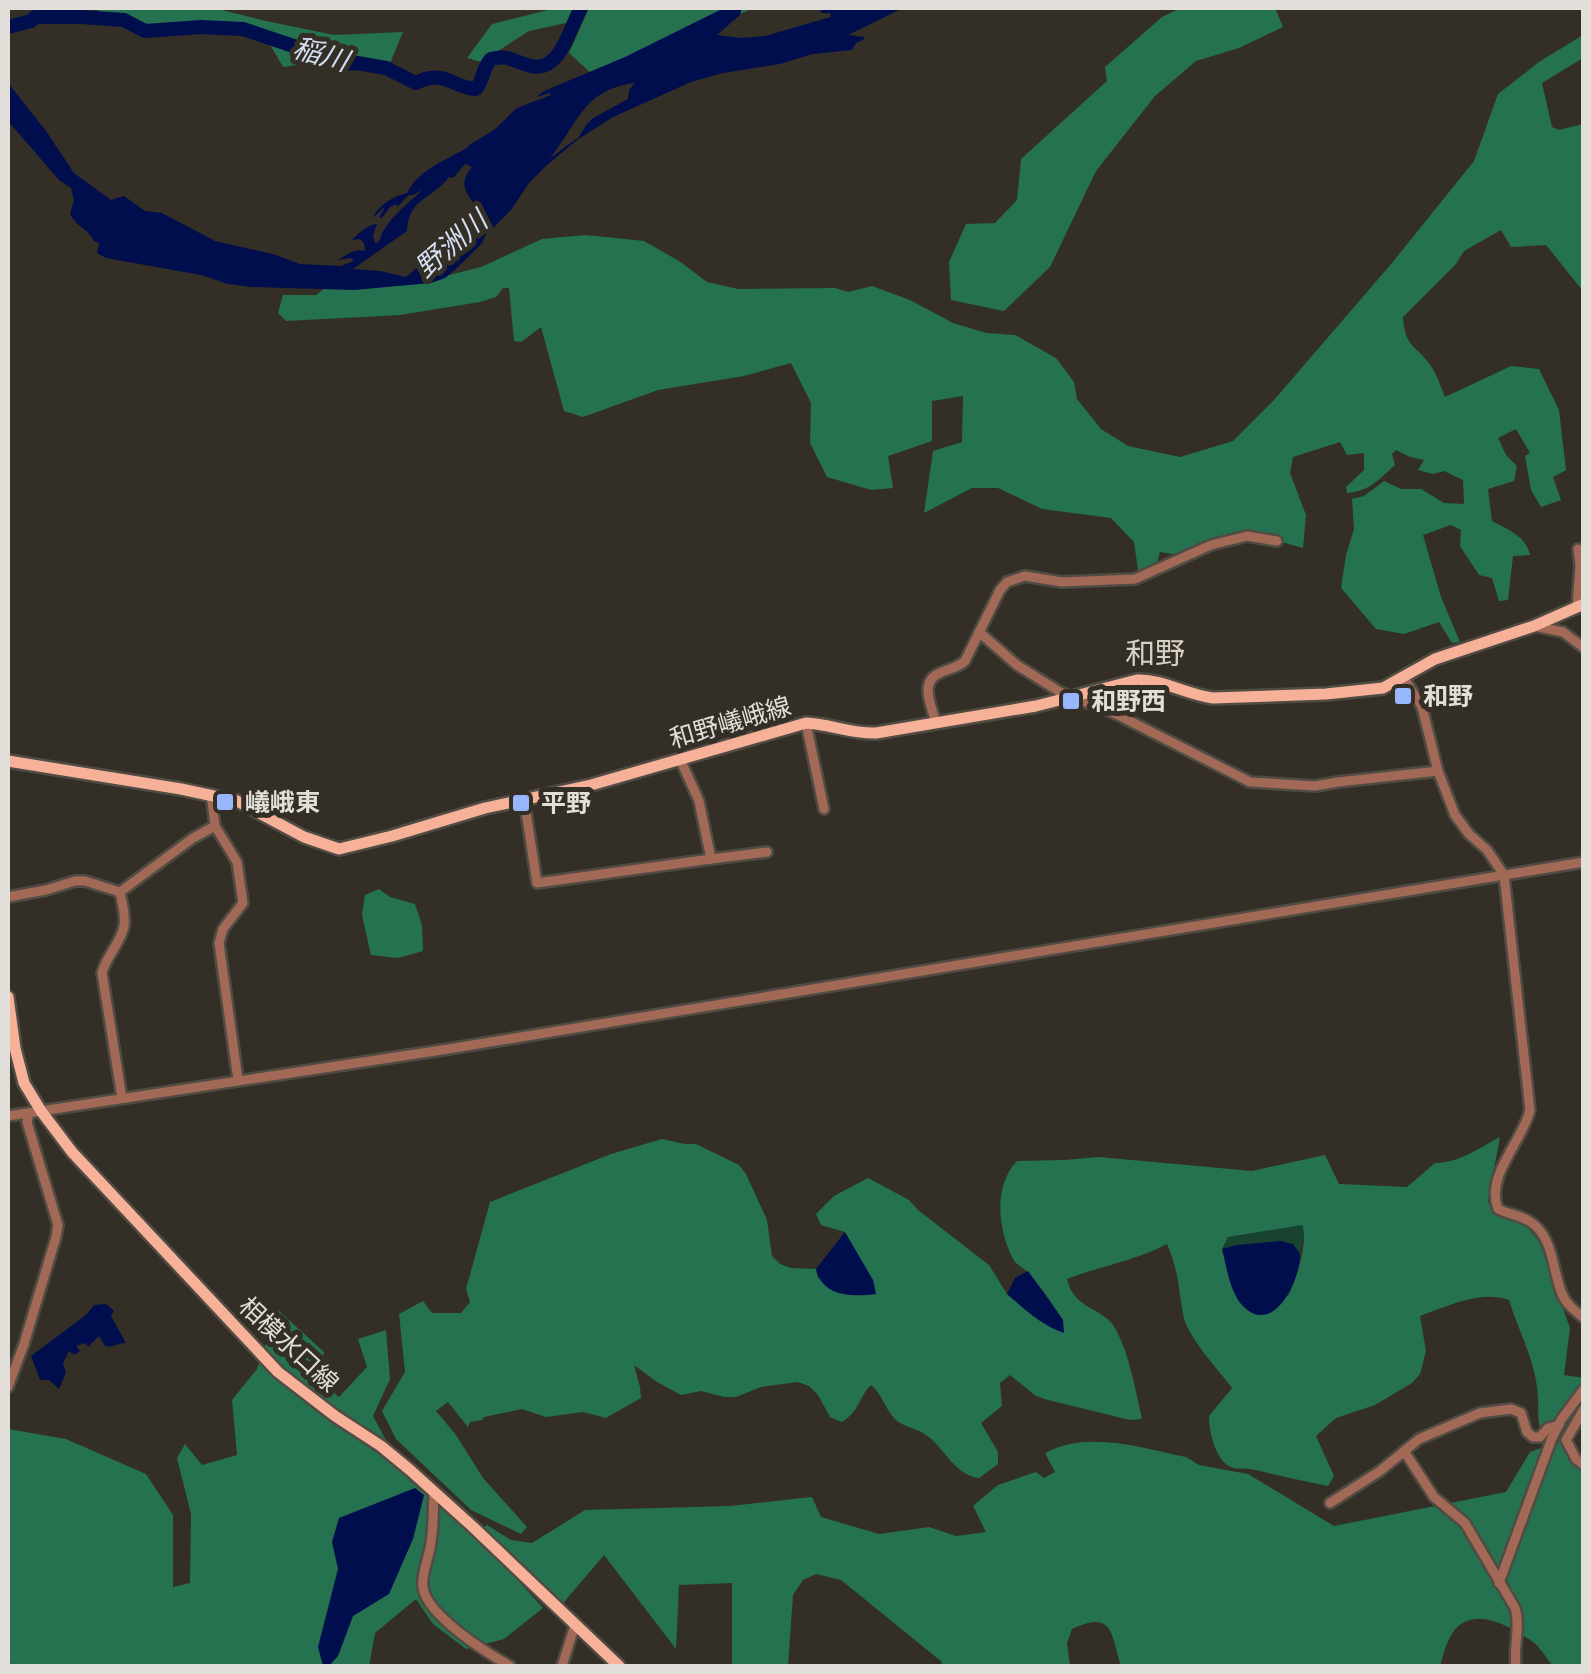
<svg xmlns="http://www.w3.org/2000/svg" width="1591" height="1674" font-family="'Asap Condensed','Noto Sans JP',sans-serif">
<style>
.green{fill:#184330}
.forest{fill:#247250;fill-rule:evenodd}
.water{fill:#000e4d;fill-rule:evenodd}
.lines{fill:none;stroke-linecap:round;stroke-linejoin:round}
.river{stroke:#000e4d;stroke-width:14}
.minor-casing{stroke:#504b43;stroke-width:14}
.major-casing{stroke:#504b43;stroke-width:16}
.minor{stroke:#a26a56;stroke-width:9}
.major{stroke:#f7b199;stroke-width:11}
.poi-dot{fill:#97b6fd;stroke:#342f26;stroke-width:4}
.labels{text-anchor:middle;stroke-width:10;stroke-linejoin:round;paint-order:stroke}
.poi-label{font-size:25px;font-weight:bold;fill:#e2ded9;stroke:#342f26;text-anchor:start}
.street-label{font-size:25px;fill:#e2ded9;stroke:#342f26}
.water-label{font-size:28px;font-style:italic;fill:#d3def1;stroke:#342f26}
.quarter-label{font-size:30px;fill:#d8d1c6;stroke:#342f26}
</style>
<rect width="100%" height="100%" fill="#342f26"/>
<!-- green -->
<path class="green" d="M1302,1224L1305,1231L1300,1254L1293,1244L1222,1249L1228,1237Z"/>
<!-- forest -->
<g class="forest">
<path d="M94,8H214L266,21L334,35L403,32L391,61L372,72L338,59L283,67L264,34C251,31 238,27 225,25C177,20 140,37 94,8Z"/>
<path d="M551,8H577L566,23L529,31L481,62L467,58L492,24L548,10Z"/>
<path d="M589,8H749L747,11L663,48L593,75L569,53Z"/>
<path d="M1181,8H1275L1283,27L1239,48L1196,61L1155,96L1096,171L1050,267L1004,311L951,300L949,262L966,224L995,223L1017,200L1021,159L1107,81L1105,67L1162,17Z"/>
<path d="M1583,35V58L1542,83L1552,127L1559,130L1583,124V291L1546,245L1511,247L1501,230L1464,251L1456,264L1403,317C1405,349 1416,344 1431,366C1437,375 1441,387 1445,397L1511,366L1539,369L1559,410L1566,470L1553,477L1561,500L1541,507L1531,490L1525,456L1530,453L1516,429L1498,438L1506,455L1517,466L1514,481L1488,489L1492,521C1507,529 1526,536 1530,555L1513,556L1508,600L1499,601L1492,578L1479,575L1460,546L1461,530L1451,525L1423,535L1441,597L1460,642L1452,643L1439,622L1404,634L1376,629L1341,588L1346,555L1354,529L1352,499L1364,496L1384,481L1401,489H1421L1444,503L1464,504L1463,480L1444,471L1433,474L1418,470L1424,460L1410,457L1396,450L1392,454L1395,465C1378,480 1370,491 1347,493L1346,487L1364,470V453L1347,455L1340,442L1293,457L1290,473L1306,515L1303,548L1250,533L1216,540L1177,555L1160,552L1156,566L1138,570L1134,542L1111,518L1042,509L998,488H972L924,513L933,451L962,442L963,396L932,401V441L888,456L893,488L871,490L827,477L810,443L811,403L791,363L744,376L658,390L583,417L564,411L541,327L521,342L514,341L509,288H503L496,297L480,302L400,315L286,321L278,313L283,295H316L332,283L426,281L481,267L542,239L586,235L644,241L679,261L707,282L738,289L835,288L848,292L872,286L910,300L953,323L986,333L1015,335L1056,358L1074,382L1077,399L1101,429L1128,446L1180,457L1233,441L1274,400L1392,263L1474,161L1498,94L1539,62Z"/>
<path d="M379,889L390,897L415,904L422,925L423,951L398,958L371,955L362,915L365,895Z"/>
<path d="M1500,1137L1488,1201L1493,1212L1526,1225L1540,1243L1570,1328L1564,1375L1584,1378L1583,1382L1545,1437C1536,1424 1539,1414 1538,1399C1537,1363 1519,1333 1509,1300C1480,1290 1448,1306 1420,1316L1426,1351L1420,1374L1412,1383L1375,1405L1336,1418L1316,1436L1334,1476L1328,1486C1304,1481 1280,1476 1256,1470C1248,1468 1238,1470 1231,1467C1215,1460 1209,1431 1209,1416L1232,1388C1218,1369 1187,1337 1183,1314C1178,1286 1179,1272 1167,1244C1135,1261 1100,1266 1067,1279C1073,1309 1104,1308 1115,1328C1130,1355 1135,1389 1142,1419L1130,1420L1048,1400L1036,1396L1010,1375L1000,1383L1002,1406L981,1423L998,1452V1464L979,1478C953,1475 944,1445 923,1433C913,1427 902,1427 894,1418C885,1408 882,1394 871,1385C858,1398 860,1411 842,1422L830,1417L818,1395L809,1386L798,1382L761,1387L736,1397H724L701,1391L681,1395L657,1382L634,1365L640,1387L641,1398L606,1418L583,1412L546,1417L522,1409L484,1417L482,1420L470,1422L468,1427L448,1402L436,1411L456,1435L483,1478L527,1527L521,1534L471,1510L396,1439L382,1411L405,1372L399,1314L423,1301L432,1313H461L470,1302L466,1289L490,1202L611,1154L662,1139L685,1144H696L739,1165L746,1174L767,1220L772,1256L780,1264L791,1268L816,1269L818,1279L845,1232L821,1225L816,1214L834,1196L868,1178L909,1200L918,1210L989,1265L1007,1294L1034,1317L1063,1320C1053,1305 1042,1288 1030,1275C1025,1268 1017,1266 1013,1259C998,1230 993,1186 1017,1161L1064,1160L1099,1157L1252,1171L1325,1155L1339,1184L1407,1187L1435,1163C1459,1163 1479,1148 1500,1137ZM1302,1225C1309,1241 1296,1280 1288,1296L1222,1249L1228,1237Z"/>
<path d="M278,1310L324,1352L321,1366L286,1352L339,1397L367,1367L358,1339L386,1330L390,1379L373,1416L388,1444L474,1534L487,1525L511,1540L532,1543L585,1510L730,1506L812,1497L821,1517L879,1534L929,1527L956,1536L986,1532L973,1506L998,1485L1036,1472L1044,1478L1055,1472L1045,1453C1088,1430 1142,1448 1186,1457L1199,1465L1248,1474L1334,1526L1506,1492L1530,1452L1560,1441L1583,1468L1584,1596L1581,1602L1583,1666H1553C1547,1659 1541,1648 1533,1642C1514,1629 1483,1609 1461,1624C1448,1633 1444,1653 1440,1666H1121C1111,1635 1114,1609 1072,1629L1067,1643L1070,1666H941L942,1662L841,1580L816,1574L803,1580L793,1595L788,1666H732V1583L679,1585L676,1649L604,1555L559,1608L497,1557L543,1608L504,1639L466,1649L433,1624L416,1599L375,1633L369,1666H13L8,1660V1429L66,1439L146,1474L173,1515V1587L190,1583L191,1514L177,1458L185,1444L202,1465L237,1455L232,1400L257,1369Z"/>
</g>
<!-- water -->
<g class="water">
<path d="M724,8H742L740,15L717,35L741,38L765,36L831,17L830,13H821V8H903L848,35L865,37L863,40L856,43L852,50L813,54L780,64L723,73L691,82L613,117L577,140L546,166L529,183L511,210L485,236L482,243L455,270L445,278L431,283L354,290L251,287L228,284L201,275L106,258L97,253L99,243L94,241C89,229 75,226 70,214L74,200L71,188L59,180L8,121V83L46,131L74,173L111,200L124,196L145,211L162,213L215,241L273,254L300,264L341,266L354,261L351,258L338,260C347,255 354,248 365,251L364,243L360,239L352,240C358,234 368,224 377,224L373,235L375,243L379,242C385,220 407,205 422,190L413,195H409L397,207V204L390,207L382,218L379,217L384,209L383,208L373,218C378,205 394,196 407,193C417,171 447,159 467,148L469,145L494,130L517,108L551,95L550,93L536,97L544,91L625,57ZM635,83L629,90L628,99L593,118L586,125L579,137L550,158C579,123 582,90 635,83ZM465,164L472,167C457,185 467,192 477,209L482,205L481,210L476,216L451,239L427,255L425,261L406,277L380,271L353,269L407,231C409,197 432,200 449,177L453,178Z"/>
<path d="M845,1232L873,1280L876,1294C853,1297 822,1297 816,1269Z"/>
<path d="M1281,1241L1293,1244L1300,1254C1301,1278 1275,1335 1245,1308C1230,1295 1227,1268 1222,1249L1237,1245Z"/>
<path d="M1028,1271L1063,1320L1064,1333C1041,1325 1025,1309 1007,1294L1015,1278Z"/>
<path d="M106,1304L114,1311L111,1316L126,1343C118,1343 113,1348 105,1346L99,1336L88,1347L86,1343L76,1346L80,1351L74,1355L69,1351L63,1363L66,1373L59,1389L49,1380H40L31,1356L86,1315L94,1305Z"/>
<path d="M415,1488L424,1495L413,1539L389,1594L353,1616L338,1656L329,1666H323L318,1647L338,1569L332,1542L339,1518Z"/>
</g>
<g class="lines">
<!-- river -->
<path class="river" d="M8,27L31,21L35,17H81L124,20L145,31L201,27L243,29L305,50L339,64L357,63L386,68L416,83C443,68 453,88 476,89C484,79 482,68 491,59C510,54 513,62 531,66C561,73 570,26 581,8"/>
<defs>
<g id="minor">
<path d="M1577,607L1580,565L1578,549"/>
<path d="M1534,626L1563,632L1584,648"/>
<path d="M979,632L1017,665L1060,692L1116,714L1250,782L1315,786L1338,782L1438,771"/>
<path d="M1404,678L1422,707L1438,771L1455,815L1469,834L1487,850L1504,875L1530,1110C1523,1141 1485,1175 1498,1209C1508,1214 1519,1215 1529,1221C1554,1236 1552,1270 1562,1294C1566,1304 1575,1311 1584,1318"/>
<path d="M806,723L824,809"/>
<path d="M936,723C931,704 918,681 942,672C951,668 957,668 965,661L1000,590L1007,582L1025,576L1062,582L1135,579L1211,545L1247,536L1277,541"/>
<path d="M680,759L699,801L711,859L767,852"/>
<path d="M209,794L212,801L215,826L237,862L243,903L223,929L219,943L238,1080"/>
<path d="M524,799L537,883L711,859"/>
<path d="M120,892C122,903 126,916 124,926C121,943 106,956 102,973L122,1098"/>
<path d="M120,892L193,838L215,826"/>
<path d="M8,897L46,890L75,881H85L120,892"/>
<path d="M8,1116L442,1050L1584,862"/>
<path d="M8,1387L24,1344L56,1237L58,1225L27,1122L29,1113"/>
<path d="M1584,1409L1566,1440L1576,1459L1584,1465"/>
<path d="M1404,1451L1434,1497L1465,1523L1515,1608C1521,1625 1513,1648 1516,1666"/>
<path d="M434,1492C433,1510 434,1529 430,1548C428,1560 421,1575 423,1587C426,1615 487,1653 510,1666"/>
<path d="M1330,1503L1380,1471L1419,1439L1480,1413L1511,1409L1521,1413L1527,1432L1533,1437H1540L1548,1428L1559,1425"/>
<path d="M1499,1583L1552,1438L1561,1420L1584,1389"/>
<path d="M562,1666L575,1625"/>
</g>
<g id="major">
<path d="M8,761L181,789L237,801L304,837L339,849L392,836L485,808L591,785L806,723C830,724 852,734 876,733L1036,706L1137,680C1163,679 1187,695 1213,698L1326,694L1383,688L1435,659L1534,626L1584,604"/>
<path d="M8,997L15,1048L24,1083L41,1111L72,1152L278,1372L335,1416L381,1446L410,1470L472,1526L619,1666"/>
</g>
</defs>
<!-- minor casing -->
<use href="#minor" class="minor-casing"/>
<!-- major casing -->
<use href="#major" class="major-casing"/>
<!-- minor -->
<use href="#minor" class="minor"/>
<!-- major -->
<use href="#major" class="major"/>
</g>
<!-- markers -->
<g class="poi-dot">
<rect x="1393" y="686" width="20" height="20" rx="5"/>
<rect x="1061" y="691" width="20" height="20" rx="5"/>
<rect x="215" y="792" width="20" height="20" rx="5"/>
<rect x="511" y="793" width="20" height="20" rx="5"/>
</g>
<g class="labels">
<!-- poi labels -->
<g class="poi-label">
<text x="1423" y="705">和野</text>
<text x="1091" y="710">和野西</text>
<text x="245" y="811">嶬峨東</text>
<text x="541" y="812">平野</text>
</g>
<!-- street labels -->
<g class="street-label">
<text transform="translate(730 722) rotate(-16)" y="9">和野嶬峨線</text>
<text transform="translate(289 1344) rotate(43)" y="9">相模水口線</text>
</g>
<!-- water labels -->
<g class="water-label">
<text transform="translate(321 54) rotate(16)" y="10">稲川</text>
<text transform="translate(451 244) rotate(-41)" y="10">野洲川</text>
</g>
<!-- quarter labels -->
<g class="quarter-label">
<text x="1155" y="664">和野</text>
</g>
</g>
<!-- border -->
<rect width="1591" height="1674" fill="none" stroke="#e2ded9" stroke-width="20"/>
</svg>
